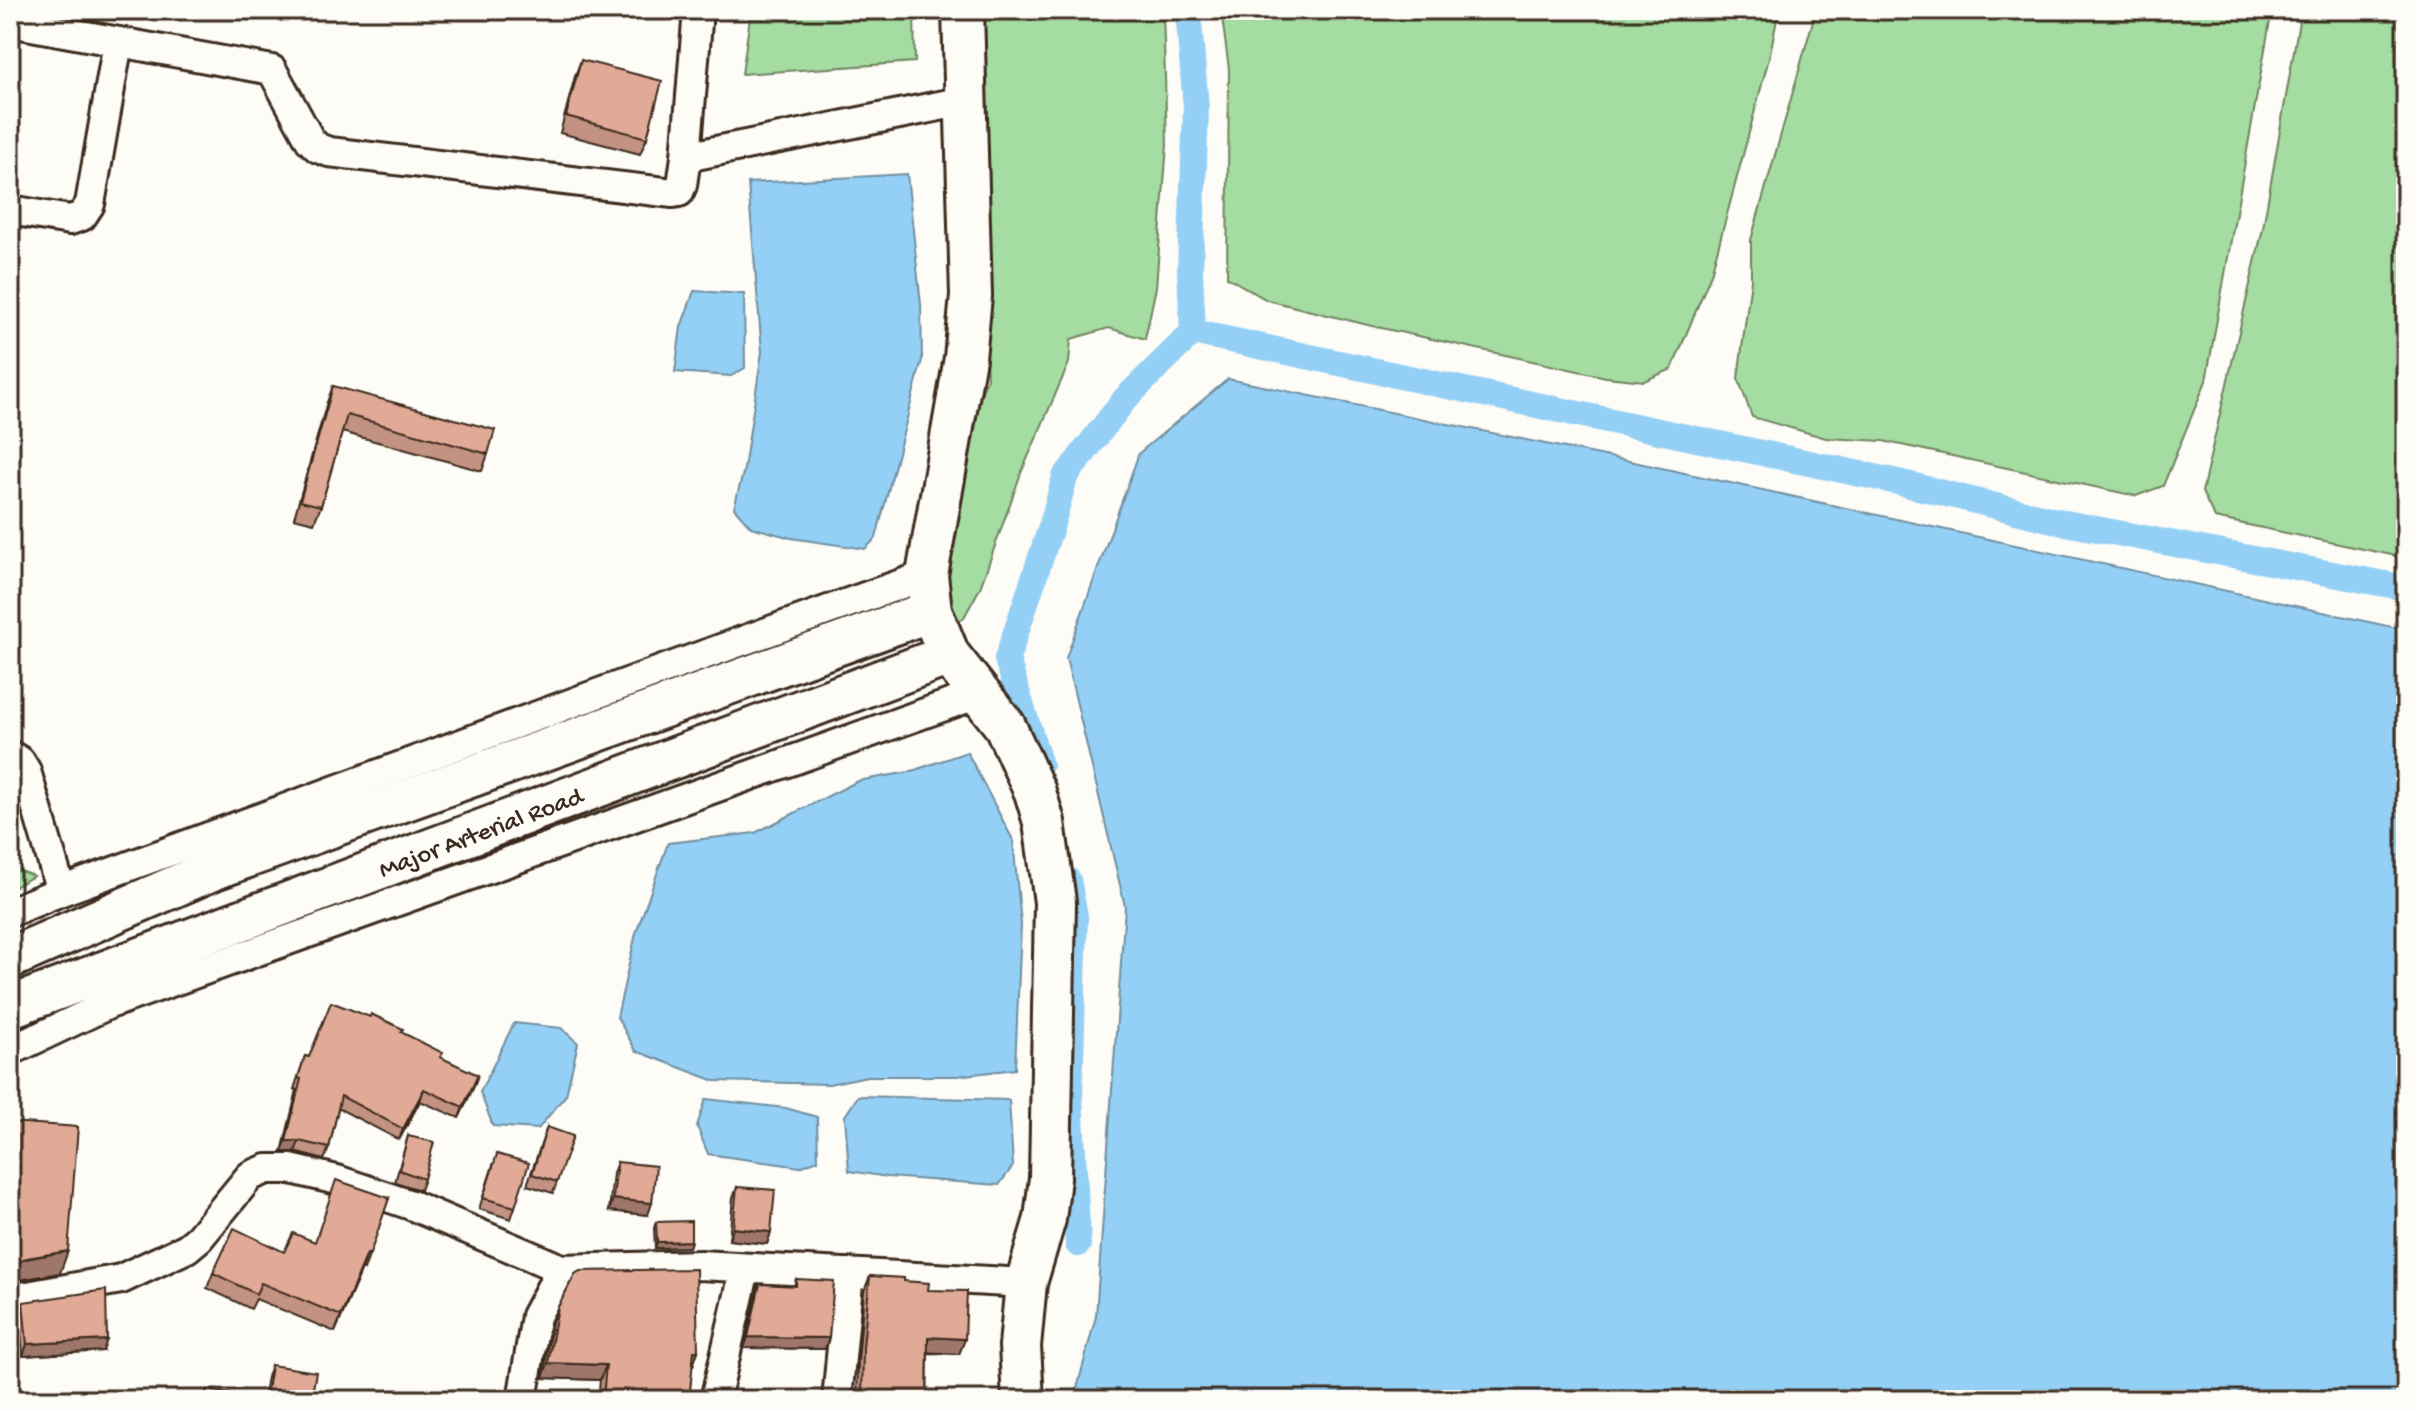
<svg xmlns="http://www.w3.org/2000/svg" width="2416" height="1410" font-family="'Gochi Hand',sans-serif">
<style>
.green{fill:#a4dca1;stroke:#708360;stroke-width:2}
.water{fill:#94d0f5;stroke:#708e9f;stroke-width:2}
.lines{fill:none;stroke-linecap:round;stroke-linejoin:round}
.canal{stroke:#94d0f5;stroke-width:26}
.street-casing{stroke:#3b2a1e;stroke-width:34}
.secondary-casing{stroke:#3b2a1e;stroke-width:46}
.street{stroke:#fdfcf7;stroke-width:28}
.secondary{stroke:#fdfcf7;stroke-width:40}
.wall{fill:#c29282;stroke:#3b2a1e;stroke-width:2}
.shaded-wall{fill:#9e776a;stroke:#3b2a1e;stroke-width:2}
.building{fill:#e1aa97;stroke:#3b2a1e;stroke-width:2}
.labels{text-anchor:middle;stroke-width:7;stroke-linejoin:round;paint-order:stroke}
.street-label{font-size:26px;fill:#3b2a1e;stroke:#fdfcf7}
</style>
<rect width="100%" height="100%" fill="#fdfcf7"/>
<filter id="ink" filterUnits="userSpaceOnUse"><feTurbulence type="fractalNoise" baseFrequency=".0125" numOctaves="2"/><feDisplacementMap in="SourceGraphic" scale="16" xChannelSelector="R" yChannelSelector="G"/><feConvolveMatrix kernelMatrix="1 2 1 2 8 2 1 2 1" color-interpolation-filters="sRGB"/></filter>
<g filter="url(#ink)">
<!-- green -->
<g class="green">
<path d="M751,10H914L915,62L742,74Z"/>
<path d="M976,10H1163L1167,145L1156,287L1145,339L1109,328L1071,339L1069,363L1021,473L980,588L963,619L948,620L941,551L962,442L987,379L978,174Z"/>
<path d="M1221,10H1779L1769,58L1711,274L1672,369L1644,381L1606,377L1372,326L1267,300L1227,277L1229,69Z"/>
<path d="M1816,10H2272L2206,381L2163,486L2136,496L1883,441L1826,438L1752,417L1738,378L1751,280V240Z"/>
<path d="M2301,10H2406V558L2215,518L2202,492L2263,228Z"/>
<path d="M10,867L34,876L10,889Z"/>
</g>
<!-- water -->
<g class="water">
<path d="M907,174L921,305L922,360L876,538L865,549L791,538L751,527L734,508L744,469L762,352L748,183Z"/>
<path d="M694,291L744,294L745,368L731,376L675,372L681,327Z"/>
<path d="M1228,379L1634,462L2406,630V1400H1074L1096,1316L1125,906L1066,658L1139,453Z"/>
<path d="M967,752L1013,840L1021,924L1015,1069L957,1076H867L829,1084L715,1081L636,1051L617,1017L636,933L668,843L755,833L858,781L909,772Z"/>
<path d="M514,1023L561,1028L578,1043L566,1095L538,1129L493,1126L480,1092Z"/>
<path d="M858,1096L1009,1100L1013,1166L999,1185L887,1177L849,1171L845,1116Z"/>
<path d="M706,1099L786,1108L817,1117L818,1160L800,1167L708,1154L697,1126Z"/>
</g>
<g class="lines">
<!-- canal -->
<g class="canal">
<path d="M1188,10L1196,108L1190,271L1193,332L1898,482L2065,523L2406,588"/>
<path d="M1040,765L1007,659L1052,524L1065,477L1125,399L1193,332"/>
<path d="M1068,880L1075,916L1070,1097L1078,1244"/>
</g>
<defs>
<g id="street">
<path d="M698,10L686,157L964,101"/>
<path d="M10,22L272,70L310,140L318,148L329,152L673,193L679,192L682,185L686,157"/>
<path d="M10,210L70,220L82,216L90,204L118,42"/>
<path d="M10,755L20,761L26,771L61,891"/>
<path d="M10,912L61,891C350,786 637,677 927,575"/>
<path d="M10,1051L109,1004L978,694"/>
<path d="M22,1297L121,1279L187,1248L199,1238L250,1176L267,1169H291L337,1180L411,1205L561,1269"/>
<path d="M522,1400L536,1316L561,1269L700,1265L1026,1283"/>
<path d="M715,1400L745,1269"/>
<path d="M837,1400L849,1273"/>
</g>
<g id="secondary">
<path d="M963,10L971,296L965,358L927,575L931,611L949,655L1005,726L1035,792L1044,822L1055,902L1050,1178L1045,1219L1026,1283L1020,1346L1023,1400"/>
<path d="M10,958L217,868L931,611"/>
<path id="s1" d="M10,1007L949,655"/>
</g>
</defs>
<!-- street casing -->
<use href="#street" class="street-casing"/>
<!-- secondary casing -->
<use href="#secondary" class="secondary-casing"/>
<!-- street -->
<use href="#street" class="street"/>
<!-- secondary -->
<use href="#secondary" class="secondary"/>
</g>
<!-- wall -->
<g class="wall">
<path d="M581,60L647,138L640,154L560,133L575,76Z"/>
<path d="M333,386L488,454L482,471L342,432L321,506L314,523L294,518L327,402Z"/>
<path d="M401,1032L441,1058L474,1086L459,1118L420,1101L399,1140L338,1108L329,1148L324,1160L295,1152H282L297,1090L294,1089L305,1056L309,1057Z"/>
<path d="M547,1127L557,1182L553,1193L527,1185Z"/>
<path d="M408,1136L424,1179L420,1190L395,1182Z"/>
<path d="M617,1162L648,1215L609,1211L613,1173Z"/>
<path d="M493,1165L515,1207L511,1219L479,1209Z"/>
<path d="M737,1187L771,1232L767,1244L729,1240L733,1198Z"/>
<path d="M389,1198L364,1270L362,1269L335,1332L256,1299L251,1309L207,1288L213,1273L284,1252L314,1242Z"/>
<path d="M656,1222L691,1241L689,1247L655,1248L654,1228Z"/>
<path d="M870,1276L904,1281L928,1290L965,1339L959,1354L928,1353L927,1400H857L858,1362L864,1291Z"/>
<path d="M796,1279L829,1338L825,1349L744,1348L756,1296L760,1284L794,1286Z"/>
<path d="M23,1302L103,1351L23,1356L19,1313Z"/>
<path d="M558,1307L698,1351L692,1366L689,1400H598L600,1380L543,1378L552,1322Z"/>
<path d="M271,1365L311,1400H203L207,1390L263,1399L267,1377Z"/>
</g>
<!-- shaded-wall -->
<g class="shaded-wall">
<path d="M478,1075L474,1086L459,1118L463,1107Z"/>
<path d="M424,1089L420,1101L399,1140L403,1129Z"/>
<path d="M286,1141H299L295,1152H282Z"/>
<path d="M613,1199L652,1203L648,1215L609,1211Z"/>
<path d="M733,1228L771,1232L767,1244L729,1240Z"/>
<path d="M691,1241L689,1247L655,1248L657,1242Z"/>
<path d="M68,1251L60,1273L19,1280L10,1285V1262Z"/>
<path d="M367,1254L362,1269L335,1332L341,1316Z"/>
<path d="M748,1337L829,1338L825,1349L744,1348Z"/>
<path d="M928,1337L965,1339L959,1354L923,1352Z"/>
<path d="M107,1340L103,1351L23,1356L27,1344Z"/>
<path d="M694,1351H698L693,1366H688Z"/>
<path d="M548,1363L606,1365L600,1380L543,1378Z"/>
<path d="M603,1397L641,1400H602Z"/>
</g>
<!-- building -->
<g class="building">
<path d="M581,60L662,81L647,138L566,116Z"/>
<path d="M333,386L495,430L488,454L347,415L321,506L300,501Z"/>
<path d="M331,1002L370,1017L371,1014L403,1029L401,1032L443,1053L440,1057L478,1075L463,1107L424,1089L403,1129L341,1096L329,1148L299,1141H286L301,1079L298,1078L305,1056L309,1057Z"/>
<path d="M10,1122L78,1127L68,1251L27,1258L18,1263L10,1262Z"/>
<path d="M547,1127L573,1136L557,1182L532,1174Z"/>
<path d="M408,1136L434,1142L424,1179L399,1170Z"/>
<path d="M497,1154L529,1163L515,1207L483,1198Z"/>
<path d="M617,1162L656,1166L652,1203L613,1199Z"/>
<path d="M336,1180L389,1198L370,1254H367L341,1316L261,1283L256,1294L213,1273L234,1228L284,1252L293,1233L315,1242Z"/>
<path d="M737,1187L775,1190L771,1232L733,1228Z"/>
<path d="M691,1221V1241L657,1242L656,1222Z"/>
<path d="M696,1269L698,1351H694L689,1400H641L603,1397L606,1365L548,1363L558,1307L575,1274L580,1271Z"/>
<path d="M870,1276L904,1278V1281L929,1283L928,1290L967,1291L965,1339L928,1337L927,1400H862L863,1347Z"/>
<path d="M796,1279L834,1281L829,1338L748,1337L760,1284L796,1286Z"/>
<path d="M106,1290L107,1340L27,1344L23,1302Z"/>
<path d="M271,1365L316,1372L311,1400H286L266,1397Z"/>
<path d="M207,1390L270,1400H205Z"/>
</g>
</g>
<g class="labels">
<!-- street labels -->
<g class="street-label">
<text dy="9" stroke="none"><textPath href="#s1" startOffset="502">Major Arterial Road</textPath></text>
</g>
</g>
<!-- margin -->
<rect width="2416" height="1410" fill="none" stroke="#fdfcf7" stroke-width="40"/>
<rect x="20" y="20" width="2376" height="1370" fill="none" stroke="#3b2a1e" stroke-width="3" filter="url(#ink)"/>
</svg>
